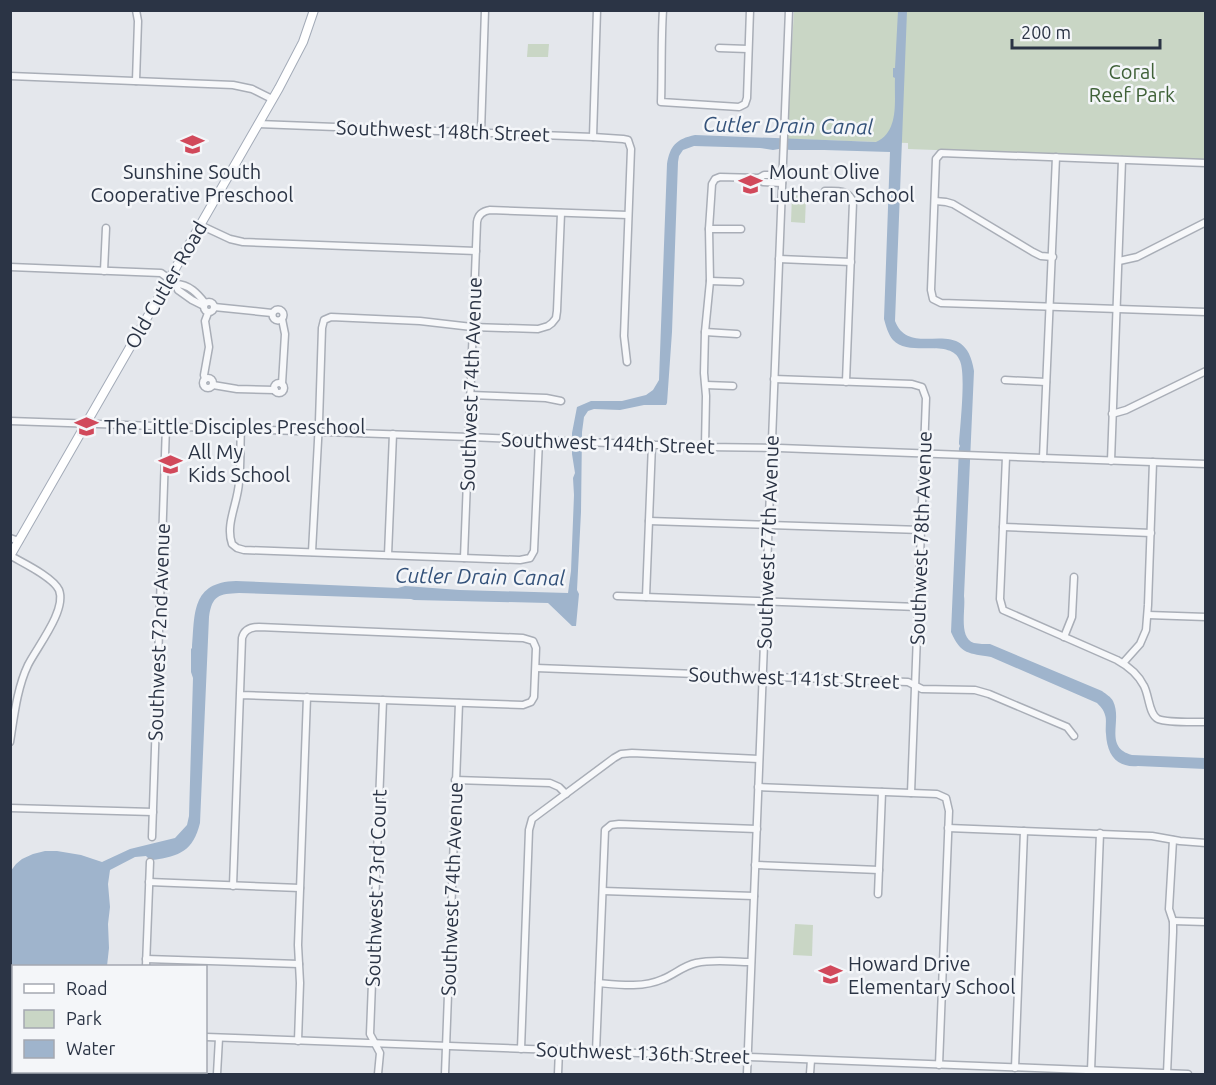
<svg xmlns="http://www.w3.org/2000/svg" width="1216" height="1085" font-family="Ubuntu,sans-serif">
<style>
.green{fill:#c9d6c5}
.water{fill:#9fb4cc}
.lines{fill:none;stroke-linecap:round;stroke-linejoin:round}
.minor-casing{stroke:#a9aeb7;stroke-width:9}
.major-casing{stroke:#a3abb8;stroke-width:10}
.minor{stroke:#f7f8fa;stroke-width:6}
.major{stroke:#fff;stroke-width:8}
.labels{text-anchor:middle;stroke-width:5;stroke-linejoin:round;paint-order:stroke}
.park-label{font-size:20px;fill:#3f6138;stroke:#f4f6f9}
.street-label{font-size:20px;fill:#2b3445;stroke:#f4f6f9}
.poi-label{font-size:20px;fill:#2b3445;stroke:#f4f6f9;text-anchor:start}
.water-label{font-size:21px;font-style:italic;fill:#34527a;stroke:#f4f6f9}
</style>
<rect width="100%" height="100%" fill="#e4e7ec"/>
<!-- green -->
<g class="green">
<path d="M794,11H1205V160L908,149V143L788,139L787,123Z"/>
<path d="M528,44H549L548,57H527Z"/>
<path d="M792,195L806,196L805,223L791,222Z"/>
<path d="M795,924L813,925L812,956L793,955Z"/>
</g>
<!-- water -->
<path class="water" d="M898,11H907L895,321C911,362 965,310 974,371L964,596C966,609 958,638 974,643C979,644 985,644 990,644L1102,691C1106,694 1111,697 1113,701C1123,721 1103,747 1132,755L1205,758V769L1138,766C1116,768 1107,754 1106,734C1105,728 1107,720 1105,715C1104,710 1100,706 1097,703L991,657C969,653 961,655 951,632L959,448L960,446L959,444C960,426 966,375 960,361C951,337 909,358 893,340C888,334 886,326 884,319L890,152L824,150H791L779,149L773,150L760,148L694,146L683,150L679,156L678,162L672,332L667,403L666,405H644L620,410L594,409L588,411L584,417L582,432L581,512L577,590L579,594L576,626H572L548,603L414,600L411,599L239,593C219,594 212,595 209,617L200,823C193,851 180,856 153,860L149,859L146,856L135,857L110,870L108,884L110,907L108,924L109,948L107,966H14L13,983L11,980L10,872L16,864L22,859L33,854L45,851H57L81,855L102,862L130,849L175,838L187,825L189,816L193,678L191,672V649L192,648C195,614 191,582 236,581L398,588L405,586L460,590L568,593L571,571L574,495L573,478L575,473L572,454V433L577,407L591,401H622L646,395L653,390L659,380L667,164C670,146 676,139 695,135L876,142C900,131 894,100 895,78L893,77V68H895Z"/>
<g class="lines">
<defs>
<g id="minor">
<path d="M663,10C661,41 662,72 661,102L739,107L745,104L747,98L750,10"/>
<path d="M719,48L748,49"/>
<path d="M10,76L233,85L252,89L272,99"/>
<path d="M136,81L138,21L136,10"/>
<path d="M258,124L593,137L623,139L628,140L631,149L624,336L627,362"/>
<path d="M481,132L485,10"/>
<path d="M593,137L597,10"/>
<path d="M1206,163L941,153L936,159L931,290L933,299L941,303L1206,312"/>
<path d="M759,178L763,182L782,183"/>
<path d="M825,191C836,191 848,189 853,202L846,382"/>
<path d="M935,201L946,202L953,204L1033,252L1041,256L1053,257"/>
<path d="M200,225L230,239L243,242L476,251"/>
<path d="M709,229H741"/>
<path d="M779,259L851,262"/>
<path d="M1119,261L1137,257L1206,222"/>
<path d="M10,267L161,273L176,284L178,290L192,300L204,306"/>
<path d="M104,271L106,228"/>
<path d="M710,281L740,282"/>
<path d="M176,284C189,284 198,294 205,303"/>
<circle cx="209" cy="307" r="5"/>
<path d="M214,307L272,313"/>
<circle cx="278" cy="315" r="5.5"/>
<path d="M282,319L285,334L282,384"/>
<path d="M705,332L737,334"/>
<circle cx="208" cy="383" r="5"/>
<path d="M205,379L204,375L209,347L205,321L208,313"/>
<path d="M774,379L912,384L922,387L926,398L911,793"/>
<path d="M1005,380L1046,382"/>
<circle cx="279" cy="388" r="5"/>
<path d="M213,385L237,389L275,390"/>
<path d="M706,385L733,386"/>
<path d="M470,395L546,398L561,401"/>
<path d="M1112,414L1126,410L1206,371"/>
<path d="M10,421L469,437L705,447L779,448L1206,464"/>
<path d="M241,429C240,446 241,464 239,482C238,503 225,524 232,544L237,548L244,550L520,560L530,558L534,551L539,440"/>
<path d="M705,447L706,396L704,373L705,332L710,281L709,229L712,184L715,179L720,177L759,178L764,175H782"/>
<path d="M1006,457L1000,599L1003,610L1117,660C1128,666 1138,674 1144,686C1149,695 1149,715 1158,719C1168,723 1194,722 1206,722"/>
<path d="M1043,458L1056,157"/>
<path d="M1111,461L1122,160"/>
<path d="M649,521L921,530"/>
<path d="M1003,527L1151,533"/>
<path d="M10,538L19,541"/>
<path d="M312,552L319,422L322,328L324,320L331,317L420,321L472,327L538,329L548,326L552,323L556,318L557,311L561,213"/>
<path d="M388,555L393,434"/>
<path d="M464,558L477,222C478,215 483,211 490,210L628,215"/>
<path d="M617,596L918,607"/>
<path d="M646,597L652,444"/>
<path d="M1148,615L1206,617"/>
<path d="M1064,637L1072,617L1074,577"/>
<path d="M1123,663L1140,644L1146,630L1148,605L1153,462"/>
<path d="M536,668L908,682L922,689L975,690L989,694L1067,727L1074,736"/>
<path d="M10,742C14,717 17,688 28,665C37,647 67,610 59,590C53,577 23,563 11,556"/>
<path d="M455,780L550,783L559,787L566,794"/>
<path d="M758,787L937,794L946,798L949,811L939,1065"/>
<path d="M10,808L153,812"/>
<path d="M948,828L1152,836L1180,841L1206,843"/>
<path d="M152,837L166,426"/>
<path d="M755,865L879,870"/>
<path d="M149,882L300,888"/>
<path d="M233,886L242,638C244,630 251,627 259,627L523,638L533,641L536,648L534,697L531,702L523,705L240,695"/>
<path d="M603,891L754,896"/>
<path d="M878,894L882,792"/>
<path d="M1173,921L1206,922"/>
<path d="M146,959L299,964"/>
<path d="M146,966L150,862"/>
<path d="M599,983C620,985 643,988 663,979C675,974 683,966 696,963C714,959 733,962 751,962"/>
<path d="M10,1030H14"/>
<path d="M206,1037L748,1057L1188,1074"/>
<path d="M298,1041L300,983L298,945L307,697"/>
<path d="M521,1049L529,830L532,819L614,758L621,754L632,753L759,759"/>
<path d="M596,1052L605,830L611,825L619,824L757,829"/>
<path d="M1015,1068L1024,831"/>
<path d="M1091,1071L1100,833"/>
<path d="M142,1074V1072"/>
<path d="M217,1074L219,1038"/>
<path d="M378,1074L380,1053L370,1034L383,700"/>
<path d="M445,1074L459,703"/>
<path d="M558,1074L559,1050"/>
<path d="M747,1074L789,10"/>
<path d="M810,1074L811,1060"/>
<path d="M1167,1074L1173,932V921L1169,909L1173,840"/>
</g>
<path id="major" d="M10,556L279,88L303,42L314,10"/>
</defs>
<!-- minor casing -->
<use href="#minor" class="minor-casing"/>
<!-- major casing -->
<use href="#major" class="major-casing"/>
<!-- minor -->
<use href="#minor" class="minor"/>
<!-- major -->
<use href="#major" class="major"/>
</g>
<!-- icons -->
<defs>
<symbol id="school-bare" viewBox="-9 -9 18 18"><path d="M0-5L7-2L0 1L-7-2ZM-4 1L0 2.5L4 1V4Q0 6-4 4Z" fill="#d1495b" stroke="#f4f6f9" stroke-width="2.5" paint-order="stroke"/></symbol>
</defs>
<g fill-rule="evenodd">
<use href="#school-bare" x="176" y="128" width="33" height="33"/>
<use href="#school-bare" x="734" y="168" width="33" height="33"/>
<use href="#school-bare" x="70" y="410" width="33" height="33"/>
<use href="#school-bare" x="154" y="448" width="33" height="33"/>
<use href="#school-bare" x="814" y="958" width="33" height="33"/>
</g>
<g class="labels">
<!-- park labels -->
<g class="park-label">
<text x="1132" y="79">Coral<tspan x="1132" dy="23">Reef Park</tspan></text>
</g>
<!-- street labels -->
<g class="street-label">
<text transform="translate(443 131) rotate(2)" y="7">Southwest 148th Street</text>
<text transform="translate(166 285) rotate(-60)" y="7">Old Cutler Road</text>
<text transform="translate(471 384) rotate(-88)" y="7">Southwest 74th Avenue</text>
<text transform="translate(608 443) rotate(2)" y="7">Southwest 144th Street</text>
<text transform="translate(921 538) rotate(-88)" y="7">Southwest 78th Avenue</text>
<text transform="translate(768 542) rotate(-88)" y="7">Southwest 77th Avenue</text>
<text transform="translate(159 632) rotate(-88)" y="7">Southwest 72nd Avenue</text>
<text transform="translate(794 678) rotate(2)" y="7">Southwest 141st Street</text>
<text transform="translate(376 888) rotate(-88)" y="7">Southwest 73rd Court</text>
<text transform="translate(452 889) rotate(-88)" y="7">Southwest 74th Avenue</text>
<text transform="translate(643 1053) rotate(2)" y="7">Southwest 136th Street</text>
</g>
<!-- poi labels -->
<g class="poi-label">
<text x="192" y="179" text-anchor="middle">Sunshine South<tspan x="192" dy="23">Cooperative Preschool</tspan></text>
<text x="769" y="179">Mount Olive<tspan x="769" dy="23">Lutheran School</tspan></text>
<text x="104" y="434">The Little Disciples Preschool</text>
<text x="188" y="459">All My<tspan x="188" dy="23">Kids School</tspan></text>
<text x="848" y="971">Howard Drive<tspan x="848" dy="23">Elementary School</tspan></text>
</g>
<!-- water labels -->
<g class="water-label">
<text transform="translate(788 126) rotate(1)" y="7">Cutler Drain Canal</text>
<text transform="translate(480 577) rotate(1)" y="7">Cutler Drain Canal</text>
</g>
</g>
<!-- border -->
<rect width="1216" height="1085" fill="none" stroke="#2b3445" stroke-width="24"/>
<!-- legend -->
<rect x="12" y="965" width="195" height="108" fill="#f4f6f9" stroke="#a4a8b1" stroke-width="1.5"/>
<rect x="24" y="984" width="30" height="9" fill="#ffffff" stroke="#a4a8b1" stroke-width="1.5"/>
<text x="66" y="995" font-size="18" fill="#2b3445">Road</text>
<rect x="24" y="1010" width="30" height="18" fill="#c9d6c5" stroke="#a4a8b1" stroke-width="1.5"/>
<text x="66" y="1025" font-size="18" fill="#2b3445">Park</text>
<rect x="24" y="1040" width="30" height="18" fill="#9fb4cc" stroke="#a4a8b1" stroke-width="1.5"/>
<text x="66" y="1055" font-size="18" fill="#2b3445">Water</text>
<!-- scale -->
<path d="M1012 39v9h148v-9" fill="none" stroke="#2b3445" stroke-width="3"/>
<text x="1021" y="39" font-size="18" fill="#2b3445" stroke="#f4f6f9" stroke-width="4.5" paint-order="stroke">200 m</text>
</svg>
